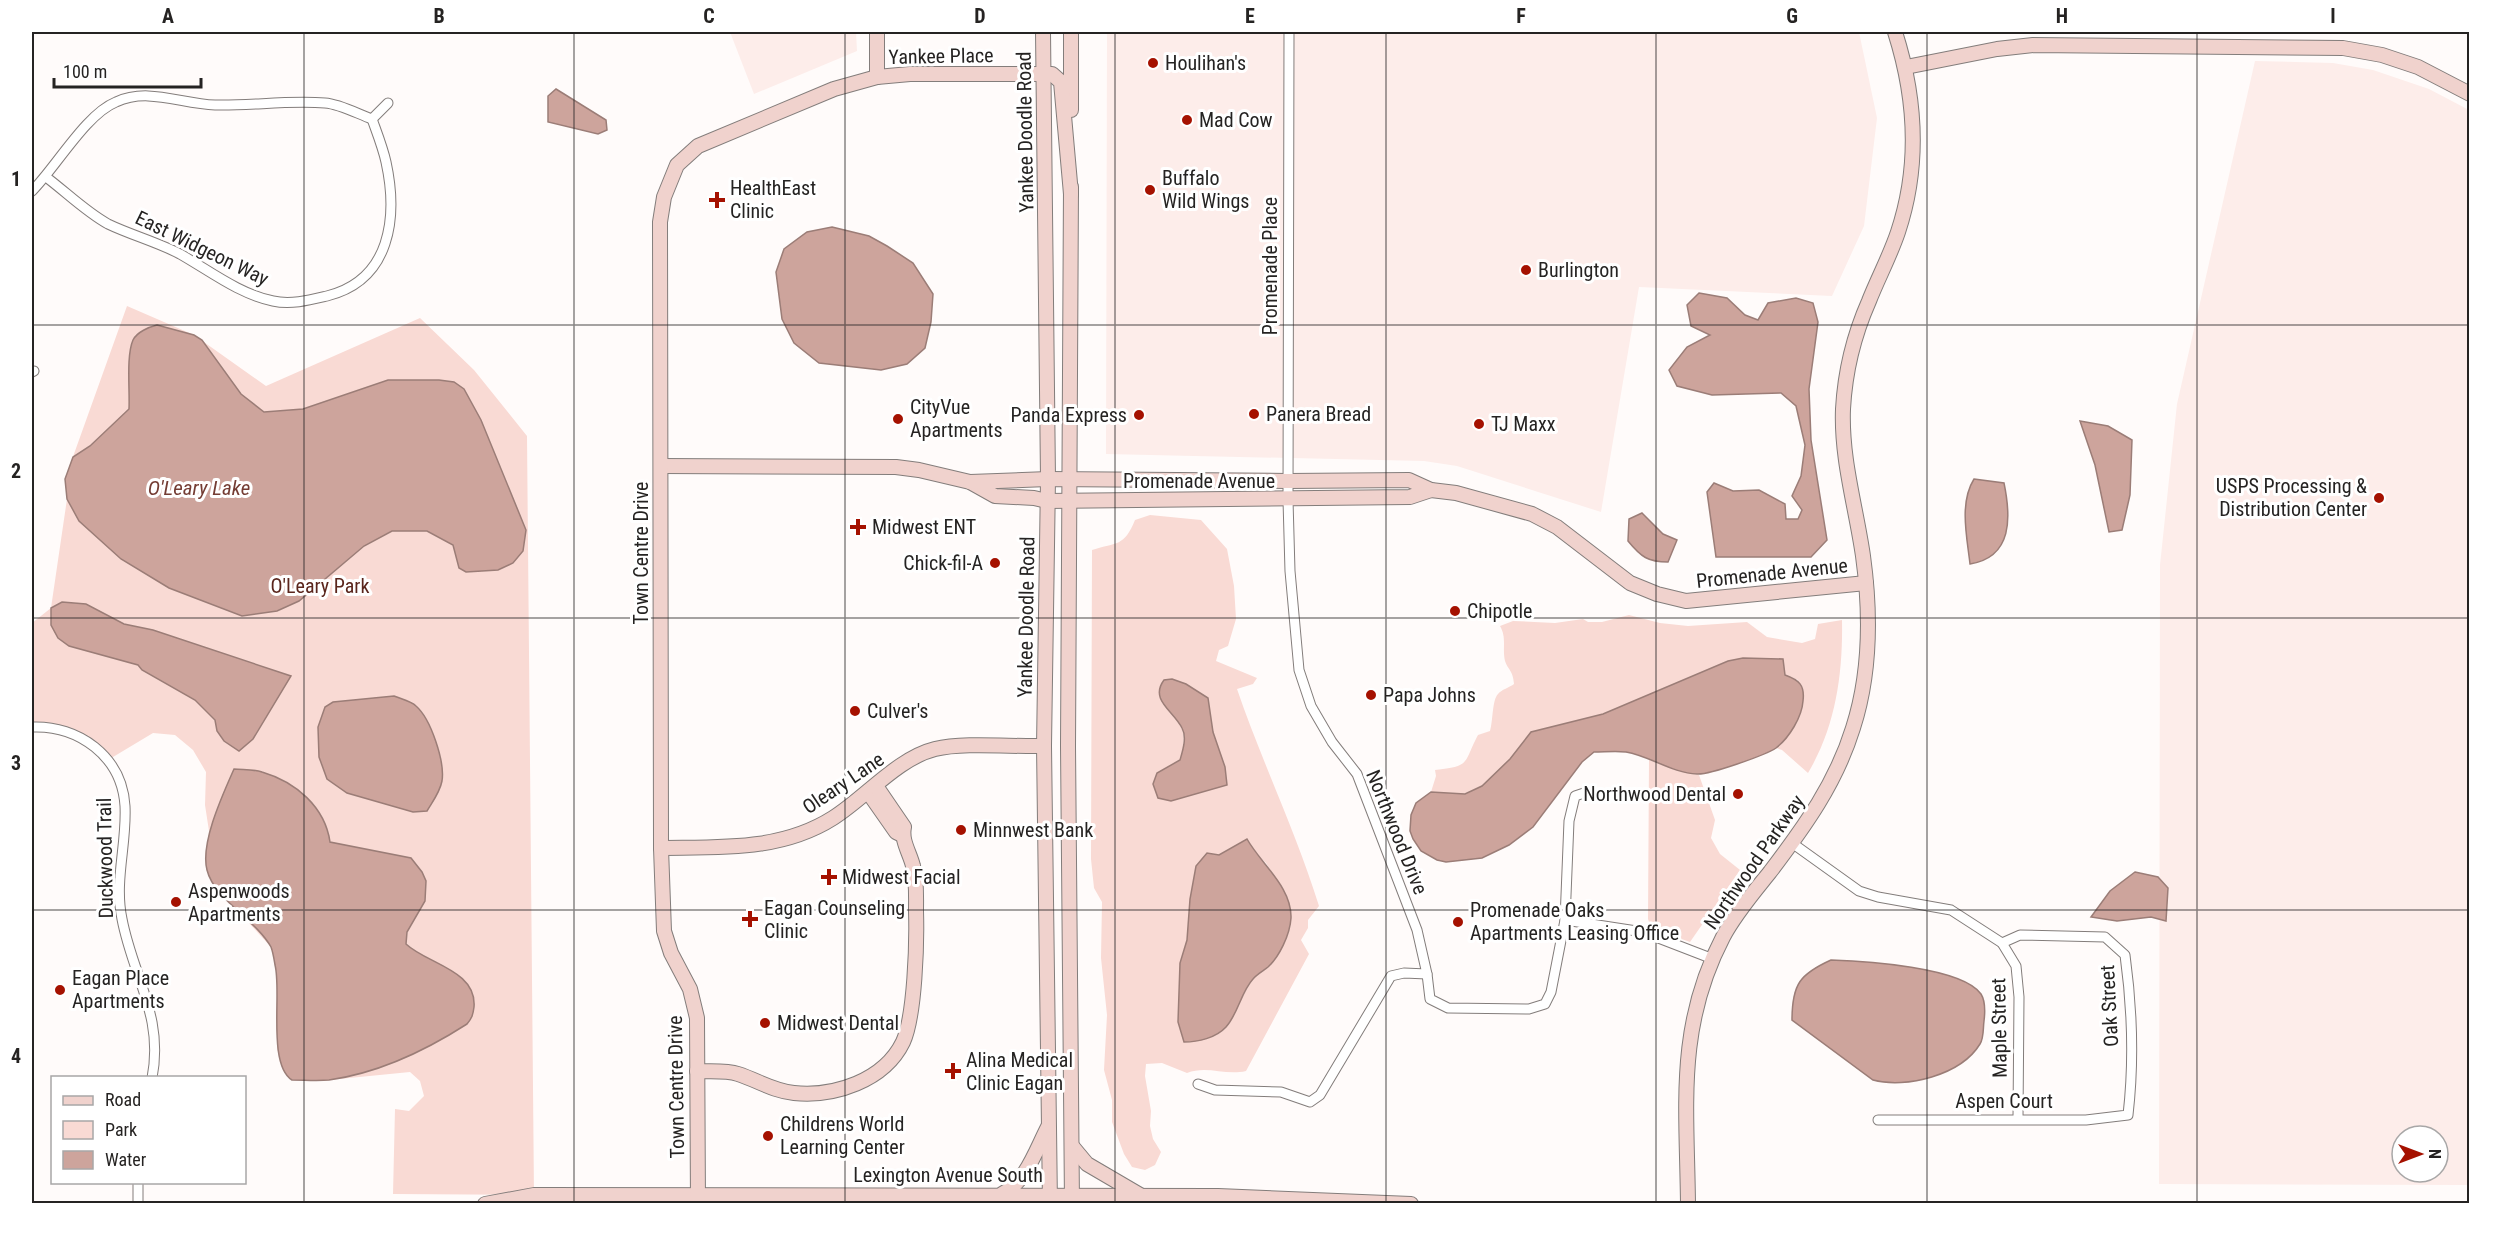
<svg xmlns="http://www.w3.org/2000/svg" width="2501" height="1235" font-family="'Roboto Condensed',sans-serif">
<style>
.built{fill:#fdedea;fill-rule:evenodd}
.green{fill:#f9dad4;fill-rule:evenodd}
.water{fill:#cda49c;stroke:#9b7d77;stroke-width:1.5}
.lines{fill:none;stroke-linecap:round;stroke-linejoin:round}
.street-casing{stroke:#837d7b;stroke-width:11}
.secondary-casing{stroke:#837d7b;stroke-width:16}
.street{stroke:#fff;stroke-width:9}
.secondary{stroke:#f0d2cd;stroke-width:14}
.grid{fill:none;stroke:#252322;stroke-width:1.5;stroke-opacity:0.55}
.poi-dot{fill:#a51100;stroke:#fff;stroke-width:2}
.labels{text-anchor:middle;stroke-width:6;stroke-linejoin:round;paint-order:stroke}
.street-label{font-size:20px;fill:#252322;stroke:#fff}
.poi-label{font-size:20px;fill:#252322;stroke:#fff;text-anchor:start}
.park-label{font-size:20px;fill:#5a251c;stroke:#fff}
.water-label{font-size:21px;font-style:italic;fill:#743c33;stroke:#fff}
.neatline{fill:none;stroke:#252322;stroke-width:2}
.grid-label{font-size:20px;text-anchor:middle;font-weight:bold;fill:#252322}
</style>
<rect width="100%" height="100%" fill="#fffbfa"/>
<!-- built -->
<g class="built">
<path d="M730,32H856L857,51L754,94Z"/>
<path d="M1107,32H1859L1877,118L1864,226L1832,296L1639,287L1601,512L1457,466L1424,461L1106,454Z"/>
<path d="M2255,61L2333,63L2373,70L2429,89L2469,110V1185L2159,1184L2160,565L2177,404ZM2402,1136H2438V1172H2402Z"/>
</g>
<!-- green -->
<g class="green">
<path d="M127,306L194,335L266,386L420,318L474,370L527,436L534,1195L393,1194L395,1109L409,1111L424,1096L420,1081L410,1072L329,1080H292L288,1077L277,1049V971L271,947L214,885L206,869L209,831L205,805L206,772L193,750L175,735L153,733L108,760L74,733L32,727V623L51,608L67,499L65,479Z"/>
<path d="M1150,515L1201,520L1227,549L1234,586L1236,619L1228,646L1219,650L1216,661L1257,678L1253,684L1237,689C1262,762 1296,832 1319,906L1308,920V928L1301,940L1309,954L1246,1071C1225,1076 1207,1065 1187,1073L1162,1063L1146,1064L1145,1076L1151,1111L1150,1126L1153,1139L1161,1152L1155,1165L1145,1170L1132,1167L1124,1154L1112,1122V1100L1104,1070L1107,1015L1101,958L1102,902L1094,888L1091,859L1092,550C1117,542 1124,547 1135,520ZM1208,698L1213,732L1225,767L1227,785L1157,773L1180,760C1187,735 1185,727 1167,709ZM1247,840L1254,852L1266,863L1279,884L1291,917L1288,933L1266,969L1253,978L1240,1001L1178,1022L1180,963L1187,940L1190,899L1196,866L1207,853L1219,855Z"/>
<path d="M1629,615L1660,623L1688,626L1747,622L1767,637L1802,643L1815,639L1818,624L1842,620C1843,673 1836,726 1808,773L1782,750L1776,748L1795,725L1802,709L1798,680L1785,675L1783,659L1743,658L1728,661L1603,714L1531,732L1510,759L1482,786L1465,794L1431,792L1436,776L1435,770C1472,766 1463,763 1478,735L1490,731C1493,722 1492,700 1498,694C1501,690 1510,687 1514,684C1513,670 1508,670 1505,661C1502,648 1507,638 1500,626L1513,621L1555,623L1583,619L1588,622H1602Z"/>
<path d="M1649,760L1679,771L1699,775L1715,820L1711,838L1720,854L1740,870L1690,942L1651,928L1648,919Z"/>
</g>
<!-- water -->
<g class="water">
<path d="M556,89L606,120L607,130L598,134L548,122V96Z"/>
<path d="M832,227L869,236L887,246L913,263L933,294L931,322L925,348L907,364L881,370L819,363L794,343L782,319L776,272L784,249L807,232Z"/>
<path d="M1699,293L1727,298L1745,315L1758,320L1768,303L1796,298L1813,303L1818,322L1809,389L1811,440L1827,540L1811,557H1716L1707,492L1714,483L1733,491L1759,490L1785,504L1786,519H1798L1802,510L1792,496L1801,476L1805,445L1796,406L1781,393L1712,395L1677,386L1669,370L1687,347L1710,335L1691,326L1687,305Z"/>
<path d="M157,325L194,335L202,340L241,394L264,412L303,409L388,380H439L454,382L464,389L481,420L526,530L523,551L513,563L498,570L466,572L459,568L453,545L427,531H392L364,546L299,601L277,611L242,616L169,588L121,559L79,521L67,499L65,479L73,457L90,446L129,409C130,391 126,356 133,340C137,332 149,327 157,325Z"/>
<path d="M2080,421L2108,426L2132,440L2130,495L2122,530L2109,532L2095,465Z"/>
<path d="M1974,479L2004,483C2011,517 2013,557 1970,564C1967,537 1959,503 1974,479Z"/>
<path d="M1642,513L1663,534L1677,540L1668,562C1648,562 1641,557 1628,541L1629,519Z"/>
<path d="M62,602L86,604L124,624L153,630L291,676L253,739L239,751L224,741L217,731L215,720L195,700L142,670L138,665L69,646L58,638L51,625V608Z"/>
<path d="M1743,658L1783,659L1785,675C1799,680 1805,685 1803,701C1802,717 1789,738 1776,748C1766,755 1709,775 1697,774C1672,773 1650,756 1626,752C1616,751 1604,752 1594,752L1582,762L1533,827L1509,845L1482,858L1446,862L1437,860L1421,851L1413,839L1410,831L1411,815L1416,803L1431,792L1465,794L1482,786L1510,759L1531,732L1603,714L1728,661Z"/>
<path d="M1172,679L1186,684L1208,698L1213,732L1225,767L1227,785L1171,801L1158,798L1153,784L1157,773L1180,760C1183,750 1187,737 1182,728C1174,711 1149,700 1164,680Z"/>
<path d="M394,696C401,699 411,701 416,706C431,719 445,762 442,781C440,792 433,801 427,811L413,812L347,793L327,779L319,757L318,727L325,707L333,702Z"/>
<path d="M234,769C243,770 253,769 262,772C296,782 325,807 330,842L411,858L422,872L426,881L425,901L407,932L406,944C427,964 477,970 474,1007C473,1015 472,1018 467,1024C425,1051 379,1073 329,1080C317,1081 304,1080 292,1080C267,1064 282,991 275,965C274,959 273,952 271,947C256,920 214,899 207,870C200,843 223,794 234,769Z"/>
<path d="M1247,839C1261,864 1292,887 1291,918C1290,935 1279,957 1268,967C1263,971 1257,974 1253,979C1241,992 1238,1014 1226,1027C1216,1038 1198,1042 1184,1042L1178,1022L1180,963L1187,940L1190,899L1196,866L1207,853L1219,855Z"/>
<path d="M2135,872L2158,877L2168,888L2166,921L2151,917L2117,921L2091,917L2110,891Z"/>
<path d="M1831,960C1864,961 1962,967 1981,994C1986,1002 1985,1013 1984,1021C1983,1028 1984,1038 1980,1044C1961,1075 1906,1089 1873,1080L1792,1020C1792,984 1800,974 1831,960Z"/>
</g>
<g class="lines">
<defs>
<g id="street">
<path d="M372,119L388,103"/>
<path d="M46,177C66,192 86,212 108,224C131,235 157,242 180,254C210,271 239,294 273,301C291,305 310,300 327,296C391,280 398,217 386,162C383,148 377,133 372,119"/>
<path d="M32,191C56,167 86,114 116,102C148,87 181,104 215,105C251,106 288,100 325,103C340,104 358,114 372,119"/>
<path d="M32,372L34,371"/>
<path d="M32,727C78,725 122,756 125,806C127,844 114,881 122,919C133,977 164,1016 152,1078"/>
<path d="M1792,843L1859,891L1878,897L1951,910L2002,943L2016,966L2019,997L2018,1118"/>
<path d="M1565,920L1569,821L1575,796L1587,792"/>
<path d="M1427,974L1430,999L1448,1008L1529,1009L1545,1004L1551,992L1565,920L1643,932L1713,959"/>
<path d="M1198,1084L1215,1090L1281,1092L1310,1102L1320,1095L1391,976L1404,973L1427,974L1417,930L1357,774L1332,742L1311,706L1299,670L1290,571L1288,500L1289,32"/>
<path d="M1878,1120H2086L2128,1115C2134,1063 2132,1006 2125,955L2105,937L2020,935L2002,943"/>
<path d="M138,1204V1182"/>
</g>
<g id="secondary">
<path d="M877,32V77"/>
<path d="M1043,32L1048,479L1044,746L1050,1204"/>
<path d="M1906,67L1997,49L2033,45L2343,48L2382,55L2418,67L2470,94"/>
<path d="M1071,110V32"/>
<path d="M1071,187L1068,746L1072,1204"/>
<path d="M661,466L896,467L919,470L970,482L995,496L1034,498L1047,501L1410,497L1431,490"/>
<path d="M970,482L1048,479L1288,481L1409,480L1431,490L1456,493L1532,514L1557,527L1630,583L1657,594L1686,601L1866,583"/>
<path d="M868,792L896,832L902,835"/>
<path d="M661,848C721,847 781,851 833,818C865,798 898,758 935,749C964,742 1012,747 1044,746"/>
<path d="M697,1071C710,1072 726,1070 738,1074C757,1080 773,1091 794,1093C834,1097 884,1081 903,1042C915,1016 917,942 916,911C916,897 917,880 913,866C910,853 901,841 904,827L876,786"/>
<path d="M1072,1146L1087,1164L1140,1195"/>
<path d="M1002,1194C1026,1182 1036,1150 1048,1127"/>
<path d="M485,1204L534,1195L1218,1196L1411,1204"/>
<path d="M698,1204L697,1018L690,989L671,953L664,931L661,848L660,222L664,197L677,165L698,146L834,89L877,77L910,74H1052L1061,82L1071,194"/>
<path d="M1688,1204C1687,1106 1676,1027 1723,937C1735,914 1754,892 1770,872C1805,826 1836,783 1853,728C1871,672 1871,614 1863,556C1856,507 1841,459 1843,409C1845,372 1854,335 1869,301C1878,278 1890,256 1898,232C1920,166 1916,98 1895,32"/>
</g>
</defs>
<!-- street casing -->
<use href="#street" class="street-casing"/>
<!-- secondary casing -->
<use href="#secondary" class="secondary-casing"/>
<!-- street -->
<use href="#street" class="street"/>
<!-- secondary -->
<use href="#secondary" class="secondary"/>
</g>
<!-- grid -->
<path class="grid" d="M304,32V1204M574,32V1204M845,32V1204M1115,32V1204M1386,32V1204M1656,32V1204M1927,32V1204M2197,32V1204M32,325H2470M32,618H2470M32,910H2470"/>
<!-- markers -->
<g class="poi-dot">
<circle cx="1153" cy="63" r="6"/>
<circle cx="1187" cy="120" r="6"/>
<circle cx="1150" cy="190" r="6"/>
<path d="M714 191h6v6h6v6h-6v6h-6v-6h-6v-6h6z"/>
<circle cx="1526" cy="270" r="6"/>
<circle cx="1254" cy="414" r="6"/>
<circle cx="1139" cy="415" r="6"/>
<circle cx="898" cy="419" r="6"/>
<circle cx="1479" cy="424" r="6"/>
<circle cx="2379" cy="498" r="6"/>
<path d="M855 518h6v6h6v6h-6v6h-6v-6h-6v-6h6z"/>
<circle cx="995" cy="563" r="6"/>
<circle cx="1455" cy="611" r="6"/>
<circle cx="1371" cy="695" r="6"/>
<circle cx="855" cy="711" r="6"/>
<circle cx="1738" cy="794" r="6"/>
<circle cx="961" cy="830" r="6"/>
<path d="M826 868h6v6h6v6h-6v6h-6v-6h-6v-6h6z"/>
<circle cx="176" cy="902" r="6"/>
<path d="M747 910h6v6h6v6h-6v6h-6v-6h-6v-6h6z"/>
<circle cx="1458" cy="922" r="6"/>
<circle cx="60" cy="990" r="6"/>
<circle cx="765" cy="1023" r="6"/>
<path d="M950 1062h6v6h6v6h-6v6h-6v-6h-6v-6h6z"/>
<circle cx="768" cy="1136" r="6"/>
</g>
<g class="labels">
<!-- street labels -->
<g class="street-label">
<text transform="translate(941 56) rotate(-1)" y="7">Yankee Place</text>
<text transform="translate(1025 132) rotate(-91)" y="7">Yankee Doodle Road</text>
<text transform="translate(202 248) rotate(26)" y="7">East Widgeon Way</text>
<text transform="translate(1270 266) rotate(-90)" y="7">Promenade Place</text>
<text x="1199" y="488">Promenade Avenue</text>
<text transform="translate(641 553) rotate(-90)" y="7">Town Centre Drive</text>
<text transform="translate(1772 573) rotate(-6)" y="7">Promenade Avenue</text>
<text transform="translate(1026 617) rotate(-89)" y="7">Yankee Doodle Road</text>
<text transform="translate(843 783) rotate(-34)" y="7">Oleary Lane</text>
<text transform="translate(1397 832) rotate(68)" y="7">Northwood Drive</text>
<text transform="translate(105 858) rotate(-91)" y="7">Duckwood Trail</text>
<text transform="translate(1754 862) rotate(-55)" y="7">Northwood Parkway</text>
<text transform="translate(2109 1006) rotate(-93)" y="7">Oak Street</text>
<text transform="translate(1999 1028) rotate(-91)" y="7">Maple Street</text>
<text transform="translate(676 1087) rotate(-91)" y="7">Town Centre Drive</text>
<text x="2004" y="1108">Aspen Court</text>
<text x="948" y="1182">Lexington Avenue South</text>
</g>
<!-- poi labels -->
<g class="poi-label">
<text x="1165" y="70">Houlihan's</text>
<text x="1199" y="127">Mad Cow</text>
<text x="1162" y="185">Buffalo<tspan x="1162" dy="23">Wild Wings</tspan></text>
<text x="730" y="195">HealthEast<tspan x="730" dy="23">Clinic</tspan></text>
<text x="1538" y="277">Burlington</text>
<text x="910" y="414">CityVue<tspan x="910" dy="23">Apartments</tspan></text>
<text x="1266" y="421">Panera Bread</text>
<text x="1127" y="422" text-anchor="end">Panda Express</text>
<text x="1491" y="431">TJ Maxx</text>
<text x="2367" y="493" text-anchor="end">USPS Processing &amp;<tspan x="2367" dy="23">Distribution Center</tspan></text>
<text x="872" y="534">Midwest ENT</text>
<text x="983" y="570" text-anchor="end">Chick-fil-A</text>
<text x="1467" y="618">Chipotle</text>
<text x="1383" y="702">Papa Johns</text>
<text x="867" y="718">Culver's</text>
<text x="1726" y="801" text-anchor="end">Northwood Dental</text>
<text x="973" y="837">Minnwest Bank</text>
<text x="842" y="884">Midwest Facial</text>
<text x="188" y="898">Aspenwoods<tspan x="188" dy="23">Apartments</tspan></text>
<text x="764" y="915">Eagan Counseling<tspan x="764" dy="23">Clinic</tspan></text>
<text x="1470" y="917">Promenade Oaks<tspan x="1470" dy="23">Apartments Leasing Office</tspan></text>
<text x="72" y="985">Eagan Place<tspan x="72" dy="23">Apartments</tspan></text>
<text x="777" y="1030">Midwest Dental</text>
<text x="966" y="1067">Alina Medical<tspan x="966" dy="23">Clinic Eagan</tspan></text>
<text x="780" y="1131">Childrens World<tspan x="780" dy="23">Learning Center</tspan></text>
</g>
<!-- park labels -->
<g class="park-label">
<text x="320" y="593">O'Leary Park</text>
</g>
<!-- water labels -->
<g class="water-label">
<text x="199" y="495">O'Leary Lake</text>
</g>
</g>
<!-- border -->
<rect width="2501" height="1235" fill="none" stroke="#ffffff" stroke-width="66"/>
<!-- legend -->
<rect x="51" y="1076" width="195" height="108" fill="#ffffff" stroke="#a8a7a7" stroke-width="1.5"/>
<rect x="63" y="1096" width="30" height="9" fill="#f0d2cd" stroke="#a8a7a7" stroke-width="1.5"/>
<text x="105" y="1106" font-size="18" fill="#252322">Road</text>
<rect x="63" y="1121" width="30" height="18" fill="#f9dad4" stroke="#a8a7a7" stroke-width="1.5"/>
<text x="105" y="1136" font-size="18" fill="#252322">Park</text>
<rect x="63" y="1151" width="30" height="18" fill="#cda49c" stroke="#a8a7a7" stroke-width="1.5"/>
<text x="105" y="1166" font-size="18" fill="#252322">Water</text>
<!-- north arrow -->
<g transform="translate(2420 1154) rotate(90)"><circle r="28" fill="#ffffff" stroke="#a8a7a7" stroke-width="1.5"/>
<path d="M0-4.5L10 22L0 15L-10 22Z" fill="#a51100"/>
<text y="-9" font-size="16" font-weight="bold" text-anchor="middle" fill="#252322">N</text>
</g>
<!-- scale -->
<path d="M54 78v9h147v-9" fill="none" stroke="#252322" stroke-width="3"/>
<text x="63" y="78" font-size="18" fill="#252322" stroke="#ffffff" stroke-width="4.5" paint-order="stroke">100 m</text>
<rect x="33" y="33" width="2435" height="1169" class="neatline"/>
<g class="grid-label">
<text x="168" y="23">A</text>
<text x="439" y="23">B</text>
<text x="709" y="23">C</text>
<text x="980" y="23">D</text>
<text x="1250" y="23">E</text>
<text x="1521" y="23">F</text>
<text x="1792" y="23">G</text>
<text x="2062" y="23">H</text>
<text x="2333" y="23">I</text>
<text x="16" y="186">1</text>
<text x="16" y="478">2</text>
<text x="16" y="770">3</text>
<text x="16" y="1063">4</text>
</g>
</svg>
